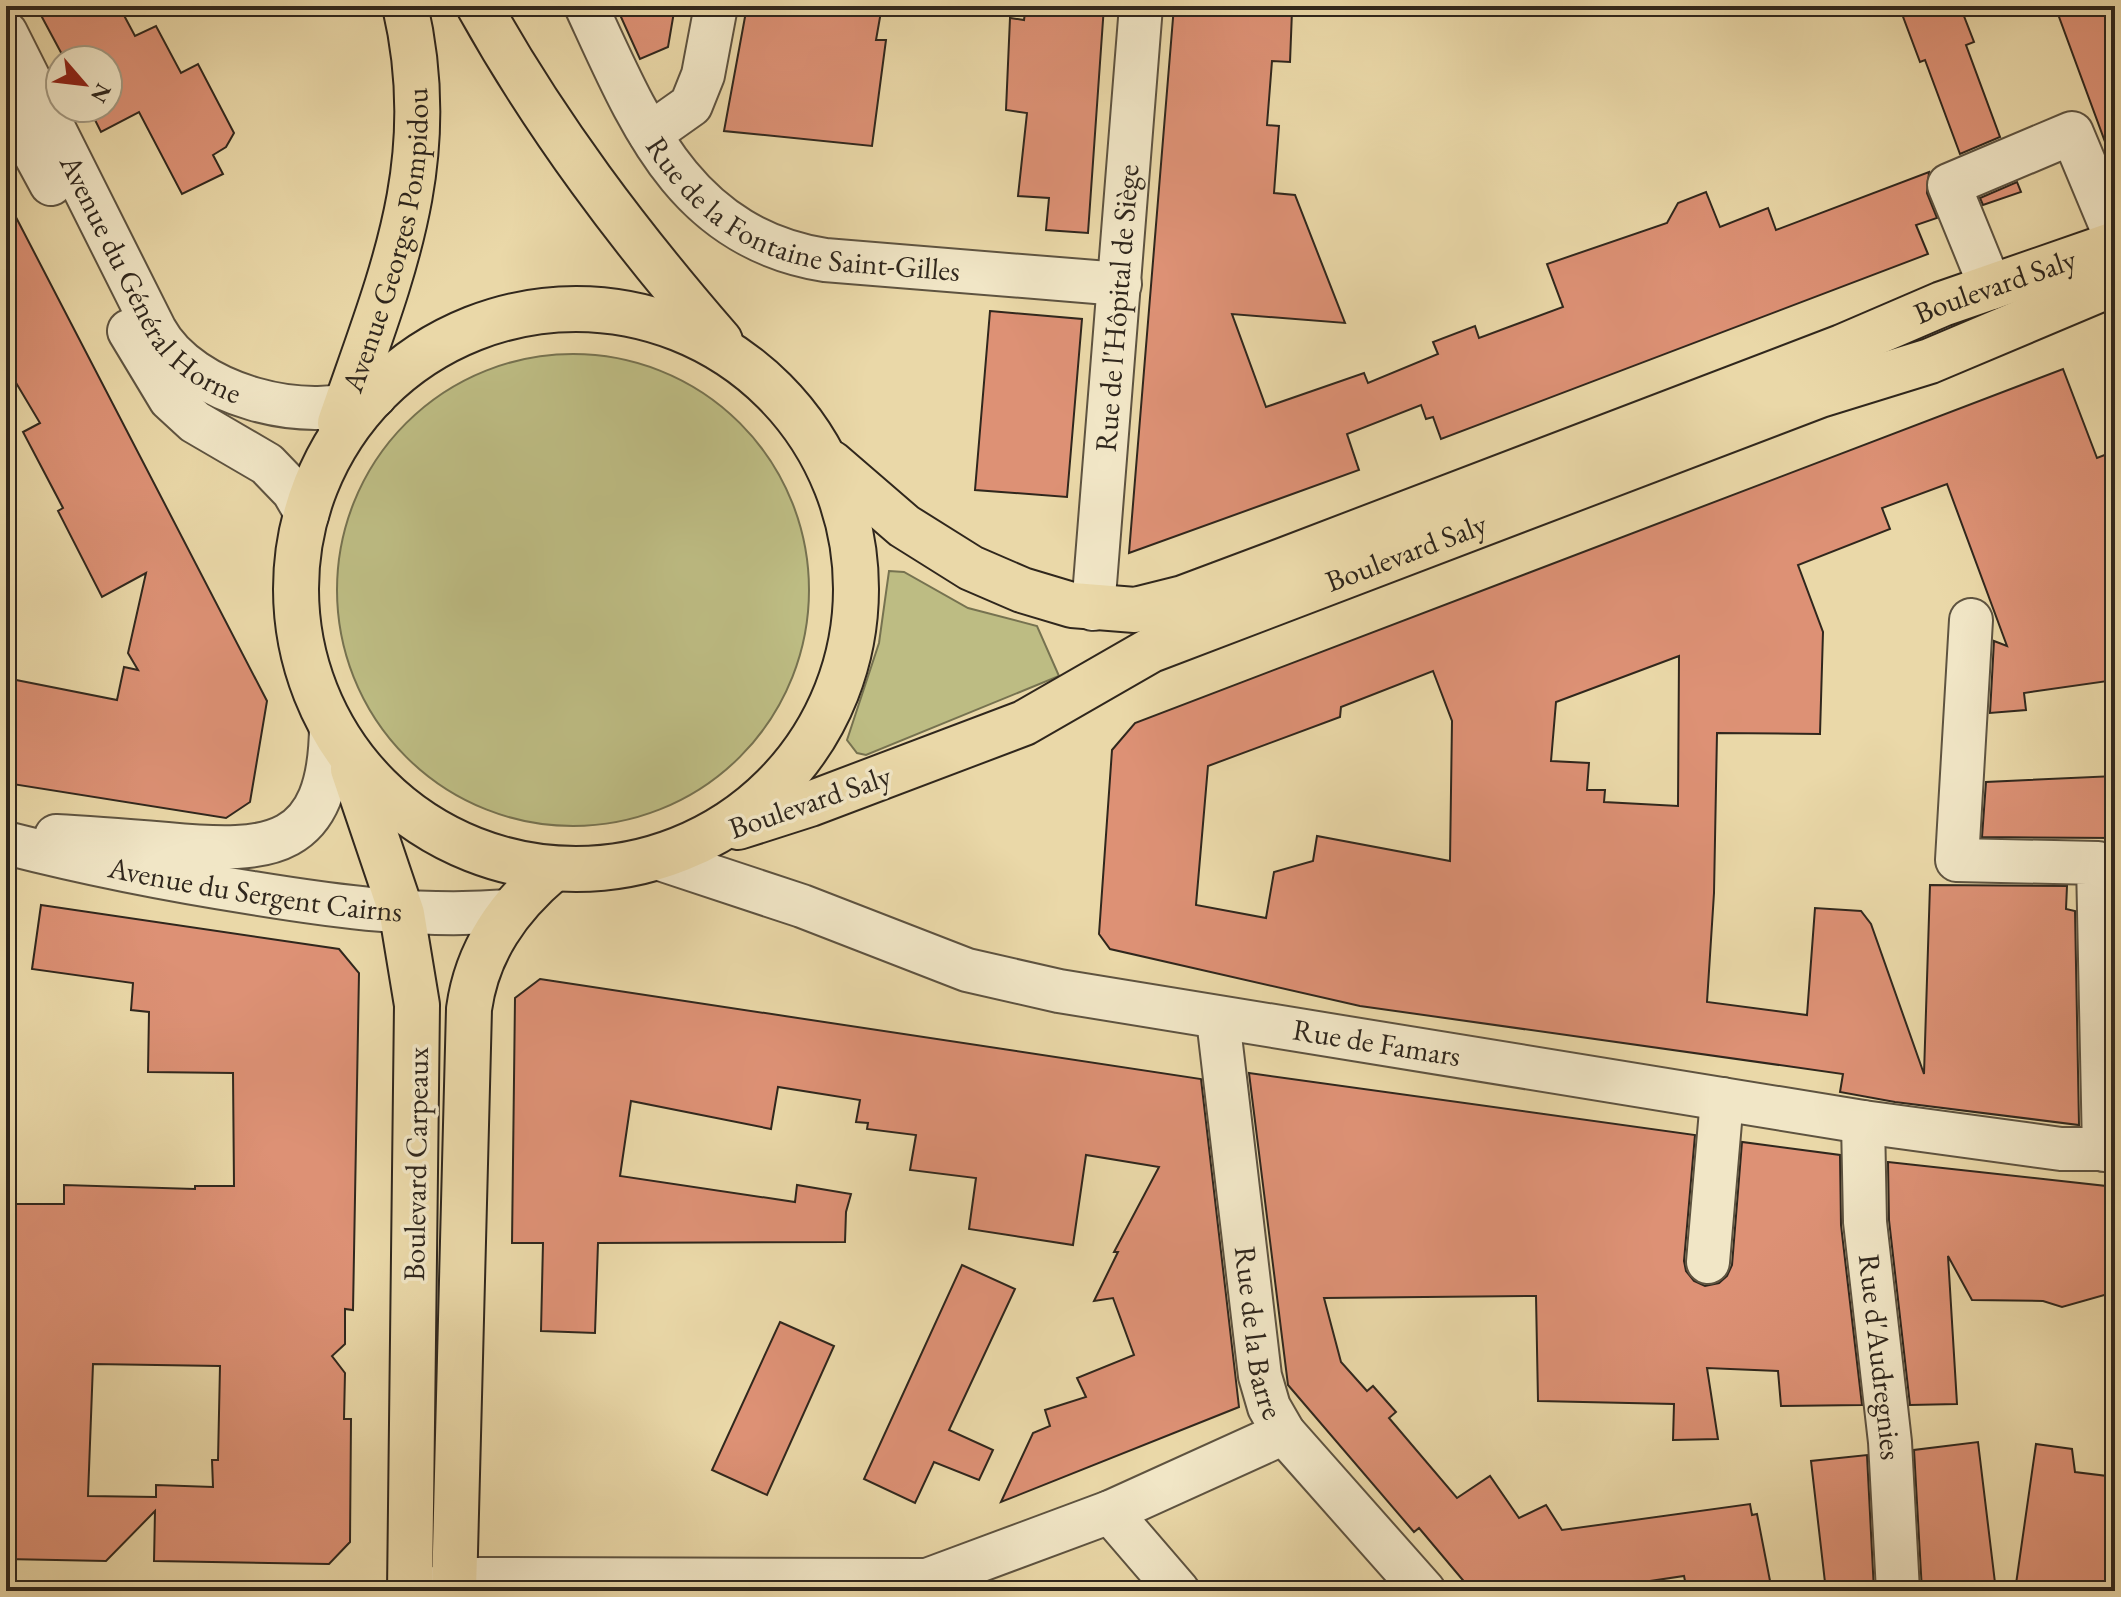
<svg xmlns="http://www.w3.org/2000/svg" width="2121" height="1597" font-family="'EB Garamond',serif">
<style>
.green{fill:#bdbc83;stroke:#767250;stroke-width:2}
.building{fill:#dd9175;stroke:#30271d;stroke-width:2;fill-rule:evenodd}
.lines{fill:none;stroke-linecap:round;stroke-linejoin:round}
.minor-casing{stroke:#5e5340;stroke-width:46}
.major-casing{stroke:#30271d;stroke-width:48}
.minor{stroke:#f1e6c6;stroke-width:42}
.major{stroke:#ead8a8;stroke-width:44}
.labels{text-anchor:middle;stroke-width:7;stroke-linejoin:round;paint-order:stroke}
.street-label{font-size:30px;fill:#30271d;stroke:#f1e6c6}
</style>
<rect width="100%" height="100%" fill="#ead8a8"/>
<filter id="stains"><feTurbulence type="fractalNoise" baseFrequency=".0025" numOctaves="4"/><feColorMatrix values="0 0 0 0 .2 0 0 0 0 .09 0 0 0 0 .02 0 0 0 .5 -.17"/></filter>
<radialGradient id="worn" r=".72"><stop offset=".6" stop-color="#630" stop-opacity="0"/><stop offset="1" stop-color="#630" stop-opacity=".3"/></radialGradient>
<!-- green -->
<g class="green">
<circle cx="573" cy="590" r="236"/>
<path d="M889,571L904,572L968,608L1037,626L1059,676L866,755L857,753L847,740L879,643Z"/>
</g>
<!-- building -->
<g class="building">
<path d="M36,6H119L135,36L156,26L181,73L198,64L234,133L226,147L213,155L223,174L182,194L139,112L101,132L89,108H108V60H65Z"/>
<path d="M616,6H675L668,47L640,59Z"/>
<path d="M747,6H882L876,40H886L872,146L724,131Z"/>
<path d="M1026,6H1104L1088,233L1046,230L1049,198L1018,196L1027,113L1006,110L1010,18L1024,20Z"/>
<path d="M1174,6H1282L1281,10L1292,11L1290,62L1272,61L1267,125L1279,126L1274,193L1295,195L1345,323L1232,314L1266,407L1364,373L1368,383L1438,354L1433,342L1475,326L1479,338L1563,307L1547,264L1667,223L1678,203L1706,192L1720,227L1768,208L1776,230L1929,172L1927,193L1937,218L1916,225L1928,254L1441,439L1433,417L1426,419L1421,405L1347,434L1359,470L1129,553Z"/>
<path d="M1899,6H1960L1974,42L1966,45L2000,137L1960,154L1925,60L1920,62Z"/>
<path d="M2055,6H2115V157L2111,158Z"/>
<path d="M2017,182L2021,192L1983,205L1980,198Z"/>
<path d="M6,198L267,701L250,802L226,818L6,783V678L117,700L124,667L138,670L128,653L146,573L102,597L58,511L63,508L23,432L40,423L6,366Z"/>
<path d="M990,311L1082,319L1067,497L975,490Z"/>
<path d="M2063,369L2097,458L2115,451V680L2024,693L2026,710L1990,713L1994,641L2007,646L1947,484L1882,508L1890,529L1798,565L1823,632L1820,734L1717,733L1714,893L1707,1002L1807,1015L1815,908L1861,911L1871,924L1924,1074L1930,885L2067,886L2066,909L2075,911L2079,1125L1895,1102L1840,1092L1843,1074L1360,1006L1110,949L1099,934L1112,750L1135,723ZM1679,656L1678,806L1604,802L1605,790H1587L1589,763L1551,761L1556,702ZM1433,671L1452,721L1450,861L1317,836L1313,861L1274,872L1266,918L1196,905L1208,766L1340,717L1341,707Z"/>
<path d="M2115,776V838L1982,837L1986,782Z"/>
<path d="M41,905L339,949L359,973L353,1310L345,1309V1344L332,1356L345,1373L344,1419H351L350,1542L329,1564L154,1561L155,1511L106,1561L6,1559V1204H64V1185L195,1189V1186H234L233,1073L148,1072L149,1012L131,1010L133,983L32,969ZM93,1364L220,1366L218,1460H212L213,1487L156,1485V1497L88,1496Z"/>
<path d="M540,979L1201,1079L1239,1407L1001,1502L1033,1433L1050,1426L1045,1410L1086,1397L1077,1378L1134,1355L1113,1298L1094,1301L1118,1252H1114L1159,1167L1086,1155L1073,1245L969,1229L976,1178L910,1170L916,1135L867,1129L868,1123L856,1122L860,1100L778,1087L771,1129L631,1101L620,1176L795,1202L797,1185L851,1194L846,1212L845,1242L598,1243L595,1333L541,1331L543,1243H512L515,998Z"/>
<path d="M1249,1073L1695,1135L1684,1261L1686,1271L1694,1281L1705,1286L1719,1283L1727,1276L1732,1265L1742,1142L1840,1155L1841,1225L1862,1405L1781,1406L1778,1371L1707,1368L1718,1439L1673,1440L1674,1404L1538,1401L1536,1296L1324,1298L1341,1362L1367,1391L1373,1386L1396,1412L1389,1418L1457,1498L1490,1476L1519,1518L1546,1505L1562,1530L1750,1504L1752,1515L1757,1514L1772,1591H1687L1684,1576L1583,1591H1472L1419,1528L1414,1532L1288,1385Z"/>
<path d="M1888,1162L2115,1187V1292L2062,1307L2043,1301L1972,1300L1948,1256L1957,1404L1910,1405L1889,1220Z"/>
<path d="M962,1265L1015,1289L949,1430L993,1450L979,1480L934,1462L915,1503L864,1479Z"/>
<path d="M780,1322L834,1346L767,1495L712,1470Z"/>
<path d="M1978,1442L1996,1591H1922L1914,1450Z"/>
<path d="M2036,1444L2072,1449L2075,1472L2115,1477V1591H2015Z"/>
<path d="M1867,1455L1874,1591H1826L1811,1461Z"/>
</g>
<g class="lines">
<defs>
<g id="minor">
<path id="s1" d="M586,6C640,123 684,237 825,260L1120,284"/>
<path id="s2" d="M6,33L155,330C190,395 310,427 375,396"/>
<path d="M6,101L51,184"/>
<path d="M650,134L691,105L703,75L716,6"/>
<path d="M1991,288L1949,185L2072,133L2115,236"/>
<path d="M129,331L170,399L195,422L267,464L293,491L307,515"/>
<path id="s3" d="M1093,609L1141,6"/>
<path d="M1971,620L1957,860L2098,863L2104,1150"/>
<path d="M56,836C93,838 130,841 167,844C271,854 330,849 331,726"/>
<path id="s4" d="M6,843C88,864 169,880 253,893C339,907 421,918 509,911"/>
<path id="s5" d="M657,858L802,906L967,970L1059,991L1863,1122L2061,1149H2115"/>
<path id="s6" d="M1218,1019L1260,1376L1269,1407L1284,1433L1424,1591"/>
<path id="s7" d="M1863,1122L1865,1222L1890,1442L1898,1591"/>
<path d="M1708,1262L1722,1099"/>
<path d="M1110,1512L1178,1591"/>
<path d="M432,1591L455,1579L927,1580L1110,1512L1284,1433"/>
</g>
<g id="major">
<path d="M479,6C547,128 629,236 720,341"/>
<circle cx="576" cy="589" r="280"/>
<path id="s8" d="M340,423C390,278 442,163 405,6"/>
<path id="s9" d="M831,463L904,526L971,568L1022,590L1072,605L1135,610L1183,598L1287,559L1842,347L1942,304L2115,244"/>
<path d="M353,769L402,914L417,1005L410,1591"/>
<path id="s10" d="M738,827L810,804L1024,723L1151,650L1820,395L1930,361L2115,283"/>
<path d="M454,1591L469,1009C477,951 508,907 553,869"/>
</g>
</defs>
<!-- minor casing -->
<use href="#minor" class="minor-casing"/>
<!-- major casing -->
<use href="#major" class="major-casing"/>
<!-- minor -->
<use href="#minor" class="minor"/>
<!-- major -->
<use href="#major" class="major"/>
</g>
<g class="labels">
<!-- street labels -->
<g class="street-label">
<text dy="10" stroke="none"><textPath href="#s1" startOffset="326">Rue de la Fontaine Saint-Gilles</textPath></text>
<text dy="10" stroke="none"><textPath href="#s8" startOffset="190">Avenue Georges Pompidou</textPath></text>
<text dy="10" stroke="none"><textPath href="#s2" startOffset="290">Avenue du Général Horne</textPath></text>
<text dy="10" stroke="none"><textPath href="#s9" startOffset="1266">Boulevard Saly</textPath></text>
<text dy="10" stroke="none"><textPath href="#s3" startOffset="302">Rue de l'Hôpital de Siège</textPath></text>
<text dy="10" stroke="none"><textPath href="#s10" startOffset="724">Boulevard Saly</textPath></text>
<text transform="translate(810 802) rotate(-19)" y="10">Boulevard Saly</text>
<text dy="10" stroke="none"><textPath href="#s4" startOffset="254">Avenue du Sergent Cairns</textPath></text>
<text dy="10" stroke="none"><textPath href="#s5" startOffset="746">Rue de Famars</textPath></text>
<text transform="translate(416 1164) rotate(-89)" y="10">Boulevard Carpeaux</text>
<text dy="10" stroke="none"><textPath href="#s6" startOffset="316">Rue de la Barre</textPath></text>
<text dy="10" stroke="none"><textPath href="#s7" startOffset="236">Rue d'Audregnies</textPath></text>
</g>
</g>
<!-- margin -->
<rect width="2121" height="1597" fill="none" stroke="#ead8a8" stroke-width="32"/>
<rect x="8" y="8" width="2105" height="1581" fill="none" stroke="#30271d" stroke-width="4"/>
<rect x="16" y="16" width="2089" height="1565" fill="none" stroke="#30271d" stroke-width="2"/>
<!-- north arrow -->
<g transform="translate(84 84) rotate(118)"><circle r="38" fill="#f1e6c6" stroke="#a49a82" stroke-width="2"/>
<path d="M0-6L14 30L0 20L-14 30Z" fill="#8f2418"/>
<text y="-12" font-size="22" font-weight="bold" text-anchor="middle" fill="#30271d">N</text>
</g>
<rect width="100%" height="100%" filter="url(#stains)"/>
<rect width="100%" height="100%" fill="url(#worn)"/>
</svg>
